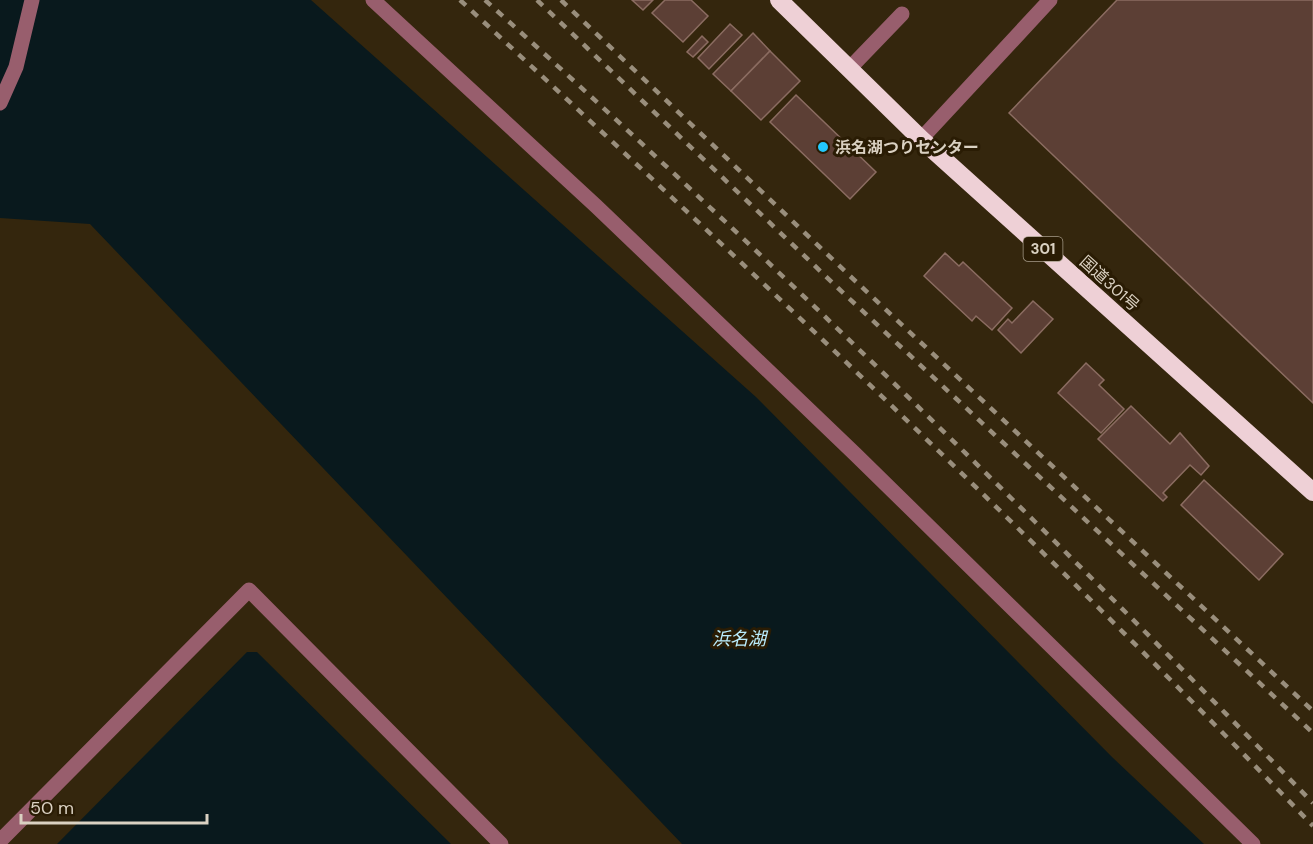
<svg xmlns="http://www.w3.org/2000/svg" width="1313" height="844" font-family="'DM Sans','Noto Sans JP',sans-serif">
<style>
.water{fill:#09191d}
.building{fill:#5c3f35;stroke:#8b6c61;stroke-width:1.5}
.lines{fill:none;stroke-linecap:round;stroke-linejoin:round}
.minor{stroke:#985e6d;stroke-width:15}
.highway{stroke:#eed0d6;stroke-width:18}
.rail{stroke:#998e7c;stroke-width:4.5;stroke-dasharray:8 8;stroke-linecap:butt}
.poi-dot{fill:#23c9fe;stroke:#2a1c04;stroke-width:2}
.labels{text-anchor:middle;stroke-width:6;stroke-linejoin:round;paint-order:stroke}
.shield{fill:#2a1c04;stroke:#a59b89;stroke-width:1.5}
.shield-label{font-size:15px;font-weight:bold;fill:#dad1c2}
.poi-label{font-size:16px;font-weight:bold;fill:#dad1c2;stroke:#2a1c04;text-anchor:start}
.street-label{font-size:16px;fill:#dad1c2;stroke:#2a1c04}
.water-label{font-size:18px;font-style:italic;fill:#baedfe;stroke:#2a1c04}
</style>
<rect width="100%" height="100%" fill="#34260d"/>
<!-- water -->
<g class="water">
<path d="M0,0H311L756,397L1112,757L1204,844H682L90,224L0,218Z"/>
<path d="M247,652H257L451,844H57Z"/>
</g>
<!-- building -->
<g class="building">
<path d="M632,0H653L643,10Z"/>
<path d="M665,0H691L708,16L683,42L652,13Z"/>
<path d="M1117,0H1313V403L1009,113Z"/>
<path d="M730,24L742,35L709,69L698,58Z"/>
<path d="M753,33L770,51L731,91L713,74Z"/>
<path d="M702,36L708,42L693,57L687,52Z"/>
<path d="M770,51L800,81L761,120L731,91Z"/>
<path d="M796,95L876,172L850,199L770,122Z"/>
<path d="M945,253L959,266L963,262L1012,308L992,330L976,316L972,321L924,276Z"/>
<path d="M1033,301L1053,319L1021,353L998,330L1008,319L1012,323Z"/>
<path d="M1086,363L1104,380L1099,385L1124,409L1101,433L1058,393Z"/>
<path d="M1131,406L1170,444L1180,433L1209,466L1201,475L1190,465L1163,493L1167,497L1163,501L1098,439Z"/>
<path d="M1204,480L1283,554L1259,580L1181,505Z"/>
</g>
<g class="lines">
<!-- minor -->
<g class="minor">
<path d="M373,0L596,206L855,454L1253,844"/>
<path d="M849,69L902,14"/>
<path d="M0,103L16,67L32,0"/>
<path d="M921,139L1050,0"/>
<path d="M0,841L249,590L501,844"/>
</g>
<!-- highway -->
<path class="highway" d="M779,0L921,139L1313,492"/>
<!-- rail -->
<g class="rail">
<path d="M460,0C750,269 1039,540 1313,826"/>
<path d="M485,0C771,258 1045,527 1313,803"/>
<path d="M537,0L838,288L1313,733"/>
<path d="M561,0L850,276L1313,711"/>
</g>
</g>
<!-- markers -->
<circle class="poi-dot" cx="823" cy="147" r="6"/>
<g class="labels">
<!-- shield labels -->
<rect class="shield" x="1023.5" y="237" width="39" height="24" rx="4.5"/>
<g class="shield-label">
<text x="1043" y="254">301</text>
</g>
<!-- poi labels -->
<g class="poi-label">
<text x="835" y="153">浜名湖つりセンター</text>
</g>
<!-- street labels -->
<g class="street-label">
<text transform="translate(1110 283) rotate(42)" y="6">国道301号</text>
</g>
<!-- water labels -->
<g class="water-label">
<text x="739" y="645">浜名湖</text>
</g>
</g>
<!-- scale -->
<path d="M21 814v9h186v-9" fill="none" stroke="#dad1c2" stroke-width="3"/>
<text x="30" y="814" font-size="18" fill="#dad1c2" stroke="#2a1c04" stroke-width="4.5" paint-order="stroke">50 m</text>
</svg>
